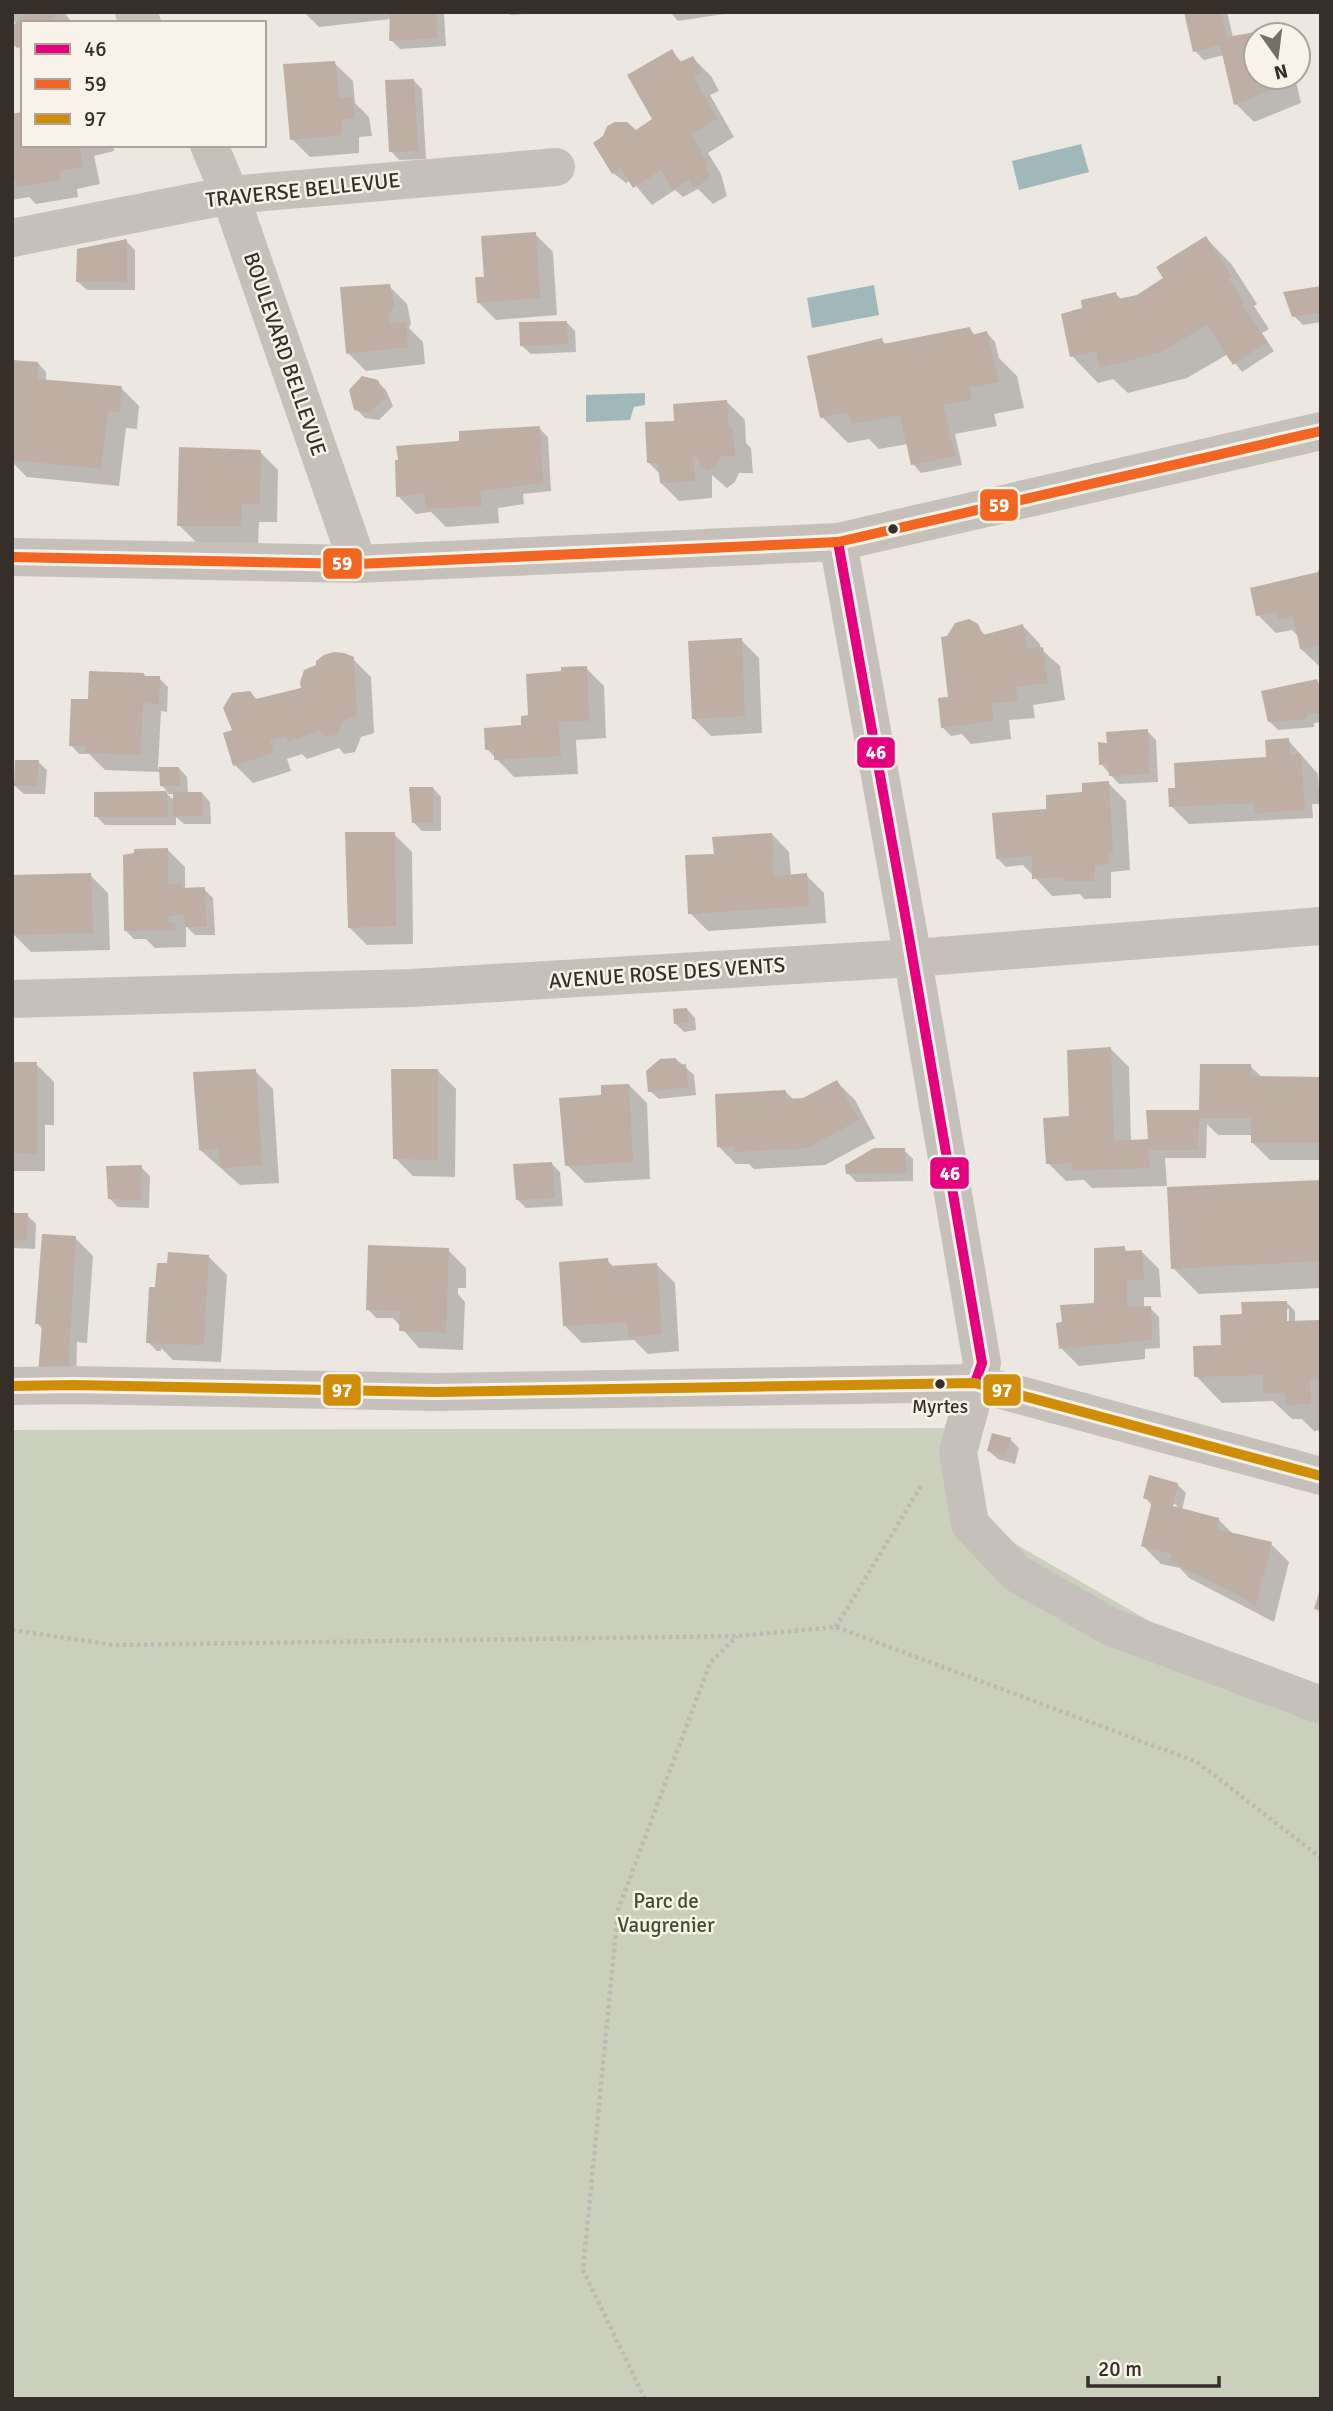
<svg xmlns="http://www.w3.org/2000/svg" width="1333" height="2411" font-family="Signika,sans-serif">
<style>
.green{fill:#cbd0bc}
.water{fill:#a0b8ba}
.shadow{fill:#0003;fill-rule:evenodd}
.building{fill:#beaea4}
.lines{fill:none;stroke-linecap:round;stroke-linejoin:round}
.path{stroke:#bdb8b3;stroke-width:4.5;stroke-dasharray:3.5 3.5;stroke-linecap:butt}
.minor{stroke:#c5c0ba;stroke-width:38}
.bus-1-casing{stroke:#f8f2e9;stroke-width:16}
.bus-2-casing{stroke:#f8f2e9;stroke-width:16}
.bus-3-casing{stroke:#f8f2e9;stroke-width:16}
.bus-1{stroke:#e5007d;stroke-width:10}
.bus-2{stroke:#f26522;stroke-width:10}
.bus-3{stroke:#d08e08;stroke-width:10}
.bus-dot{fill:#352e29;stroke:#f8f2e9;stroke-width:2.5}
.labels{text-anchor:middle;stroke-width:5;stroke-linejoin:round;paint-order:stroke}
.bus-label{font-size:19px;fill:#352e29;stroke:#f8f2e9}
.street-label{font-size:21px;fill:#352e29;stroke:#f8f2e9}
.park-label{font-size:21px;fill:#41512f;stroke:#f8f2e9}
.line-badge{stroke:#f8f2e9;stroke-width:2.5}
.badge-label{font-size:19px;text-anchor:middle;font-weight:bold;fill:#fff}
</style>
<rect width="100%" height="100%" fill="#ece8e1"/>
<!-- green -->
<path class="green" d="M982,1428L962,1513L1321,1720V2399H12V1430Z"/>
<!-- water -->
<g class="water">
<path d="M1081,144L1089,172L1019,190L1012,161Z"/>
<path d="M874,285L879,315L812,328L807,298Z"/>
<path d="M645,393V405L634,407L630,420L586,422V395Z"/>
</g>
<!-- shadow -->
<g class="shadow">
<path d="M12,12H64L70,20L67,23H23V52L18,47L17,24L12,20Z"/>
<path d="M304,12H463L444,14L446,46L400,49L391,40V19L319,27Z"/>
<path d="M508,12H549L511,15Z"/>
<path d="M670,12H730L731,13L678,21Z"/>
<path d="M1186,12H1227L1233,37L1271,30L1276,35H1256V77H1295L1301,103L1254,122L1236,104L1224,55L1204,60L1195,51Z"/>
<path d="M671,51L683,63L693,58L711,76L719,91L710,95L734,137L708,153L721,174L727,196L713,204L698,189L683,197L675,190L652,205L631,180L626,183L613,173L636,132L654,120Z"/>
<path d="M334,63L353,81L355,103L369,117L372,136L359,137V153L310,157L292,139Z"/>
<path d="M414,81L422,89L426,159L399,160L391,151Z"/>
<path d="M12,116L23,145H113L114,151L94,156L100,184L77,189L78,197L36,204L29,197L12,200Z"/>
<path d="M535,234L553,252L557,315L496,320L478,302L486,278Z"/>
<path d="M1206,238L1232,265L1257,304L1254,306L1269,329L1262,333L1274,351L1242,372L1228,354L1187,378L1128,393L1113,379L1098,383L1072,356L1084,310L1116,294L1122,300L1138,296L1165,278Z"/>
<path d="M126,241L135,250V290H87L78,282Z"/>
<path d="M389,286L407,304L411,323L409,328L423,342L425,364L366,371L348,353Z"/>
<path d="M1321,288V322L1303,325L1294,316Z"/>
<path d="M566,322L575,331L576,352L531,354L522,346Z"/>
<path d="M970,329L976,336L987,333L995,342L999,358L1017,376L1024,408L994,414L997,426L955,434L962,465L921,473L913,464L908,444L879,449L869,439L848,443L822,417L882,340L887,346Z"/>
<path d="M12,361L38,363L46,372V381L121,388L139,406L137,429L126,428L119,486L27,477L12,462V430L16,393H12Z"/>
<path d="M377,381L386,390L393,406L379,420L365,418L356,409Z"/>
<path d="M727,402L745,420L746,443L751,448L753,473H739L735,482L727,488L712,475V498L679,501L661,483V475L649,463Z"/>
<path d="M539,428L548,437L551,491L523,494L524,504L498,508L499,523L446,527L431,512L416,514L398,496L461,443Z"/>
<path d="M260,452L278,470L277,522H259L258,544L197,543L179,525Z"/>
<path d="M1321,569V666H1319L1301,649L1299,637L1292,630L1276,633L1258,615L1319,574Z"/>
<path d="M972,622L986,636L1023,626L1040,644L1041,649L1060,666L1065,700L1033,705L1035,718L1009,720L1011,739L971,744L962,734L951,736L942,727L948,699Z"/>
<path d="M741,640L759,658L762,733L711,736L693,718Z"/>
<path d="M353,659L371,677L374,733L361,737L355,752L344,754L339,748L307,759L302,754L287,759L291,771L253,783L235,765L234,731L257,701L303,689Z"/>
<path d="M586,668L604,686L606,738L576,740L578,774L514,777L487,749L523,726L563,673Z"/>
<path d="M144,674L147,678H159L168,687L167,712L161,711L158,769L179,768L187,777L188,793H202L210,802L211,824H184L176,817V825H105L96,816V793H169L161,785V772L105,770L89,754H79L71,745L89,701ZM167,794H175V801Z"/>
<path d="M1317,681L1321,685V722L1314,723V727L1278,730L1269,721Z"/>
<path d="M1147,731L1156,740L1158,782L1119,784L1101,764L1108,744Z"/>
<path d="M1288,740L1318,774L1320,804H1312L1313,818L1189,824L1171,806L1177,789L1268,758Z"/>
<path d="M38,762L47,770L45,794H24L15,786Z"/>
<path d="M1108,783L1126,801L1130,870L1111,872V898L1084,899L1080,894L1052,896L1023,865L1006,867L997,858L1045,811Z"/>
<path d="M433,788L441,797V831H422L414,823Z"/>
<path d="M394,834L412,852L413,944L367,945L349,927Z"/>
<path d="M772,834L789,852L791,877L806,875L824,893L826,923L708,931L690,913L716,856Z"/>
<path d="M167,849L185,867V889H204L213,898L215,935H195L186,926V947L155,948L146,939H134L125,930Z"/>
<path d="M90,875L108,893L110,950L31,952L13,934Z"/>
<path d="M687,1009L695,1018L696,1030L684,1032L675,1023Z"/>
<path d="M1111,1049L1129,1067L1131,1142L1150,1140L1200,1112L1250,1066L1263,1078H1321V1160H1270L1252,1142V1135H1218L1207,1124L1206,1158H1165L1167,1186L1092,1188L1084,1180L1066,1181L1048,1163Z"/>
<path d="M676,1059L694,1075L696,1095L659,1099L650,1091Z"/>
<path d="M12,1064H36L54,1082V1125H45V1171H12Z"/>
<path d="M255,1071L273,1089L279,1183L240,1185L200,1150Z"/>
<path d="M438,1071L456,1089L455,1177L413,1176L395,1158Z"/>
<path d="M837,1082L855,1100L875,1138L825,1165L754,1169L749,1164H736L718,1146L785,1091L794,1100H803Z"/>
<path d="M629,1085L647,1103L650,1179L585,1183L567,1165L603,1097Z"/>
<path d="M904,1150L913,1159V1181L856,1182L848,1173Z"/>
<path d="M552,1164L560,1172L563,1206L526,1208L517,1199Z"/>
<path d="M141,1167L150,1176L149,1208L118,1207L110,1199Z"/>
<path d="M1321,1181V1288L1199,1294L1173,1268Z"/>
<path d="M12,1214L27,1215L36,1224L35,1249L12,1248Z"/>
<path d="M75,1238L93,1256L87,1343L77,1342L76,1383L43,1330L37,1323Z"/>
<path d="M1124,1248L1128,1252L1141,1251L1159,1269L1161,1297H1144V1308H1150L1159,1317L1160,1348L1145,1349V1359L1079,1366L1061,1348L1099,1305Z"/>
<path d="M448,1250L466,1268V1288H458V1294L465,1302L463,1350L419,1348L393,1318H376L368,1309Z"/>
<path d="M209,1257L227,1275L221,1362L173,1360L161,1348V1351H157L148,1342L157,1289Z"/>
<path d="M607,1260L614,1267L657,1265L675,1283L679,1351L648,1354L634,1340L582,1343L564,1325Z"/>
<path d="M1286,1302L1295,1311V1322L1321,1321V1430L1314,1431L1302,1419H1292L1273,1401L1222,1403L1196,1376L1246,1316ZM1285,1309H1289V1322H1286Z"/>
<path d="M1010,1439L1019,1448L1015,1464L998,1459L989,1451Z"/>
<path d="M1177,1484L1186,1493L1182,1510L1218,1519L1234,1535L1271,1544L1289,1562L1274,1622L1189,1578L1180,1568L1161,1564L1143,1546L1152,1505L1145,1498ZM1153,1499L1177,1505L1176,1509Z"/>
</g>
<!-- building -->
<g class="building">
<path d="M29,12H61L48,23H23V43L17,48L12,43V26Z"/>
<path d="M390,12H436L438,38L389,41Z"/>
<path d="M1184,12H1221L1227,37L1272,29L1273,35H1256V77H1282L1284,85L1234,105L1220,45L1193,52Z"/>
<path d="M672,49L680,62L693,56L702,72L694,77L717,119L692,134L703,155L710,178L694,188L689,180L673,190L661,170L633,188L621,168L612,174L593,143L603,136L607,126L615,122H627L636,130L652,119L627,75Z"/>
<path d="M335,61L339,98L352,97L355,118L342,120V135L290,140L283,64Z"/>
<path d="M414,79L418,151L389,152L385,80Z"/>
<path d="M23,112V145H91L80,149L83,167L60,171L61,180L17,187L15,178L12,179V114Z"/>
<path d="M536,232L540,298L477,303L475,277H484L481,236Z"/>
<path d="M1206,236L1232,277L1229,279L1244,303L1242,304L1267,342L1233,365L1207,325L1161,352L1100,368L1096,351L1070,357L1061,314L1082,308L1081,300L1116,292L1118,299L1137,295L1163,278L1156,267Z"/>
<path d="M127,239V282H76L77,249Z"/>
<path d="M390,284L394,305L389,315L390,324L406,322L408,347L346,354L340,287Z"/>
<path d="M1321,286V312L1292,317L1283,292Z"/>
<path d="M567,321L568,344L520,346L519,322Z"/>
<path d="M970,327L972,335L987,331L999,382L969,388L972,400L943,405L955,456L911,465L900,415L851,424L848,412L820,418L807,356L882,338L883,344Z"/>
<path d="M12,360L38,362V379L122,386L120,412L108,411L101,469L12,460V413L15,386H12Z"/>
<path d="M362,376L378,380L386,397L369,413L354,410L349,390Z"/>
<path d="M727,400L729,429L733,428L735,456H721L717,464L708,471L700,466L697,457H694L695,481L660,483L658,463H647L645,422L674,421L673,404Z"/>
<path d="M540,426L543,483L480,491L482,506L426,509L424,493L396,497L395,460H398L396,446L459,441V431Z"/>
<path d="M179,447L261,450L260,504H242L241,526H177Z"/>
<path d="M1321,561V645L1300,649L1293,616L1278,619L1277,612L1256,616L1250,588L1318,572Z"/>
<path d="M969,619L978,624L983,635L1023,624L1027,649L1043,647L1048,683L1016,687L1018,701L992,703L993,721L941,728L938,698L948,697L941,637L947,636L955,623Z"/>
<path d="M742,638L745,716L692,719L688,641Z"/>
<path d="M334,652L344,653L354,657L357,716L344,720L337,735L325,736L319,731L288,742L286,736L270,741L274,753L233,766L223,733L232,730L223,708L232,693L250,691L256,699L301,688L300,683L304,670L316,665V661L324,655Z"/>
<path d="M587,666L589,721L558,722L561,756L494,760V749L485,750L484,728L521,725V716L528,715L526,674L561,671V667Z"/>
<path d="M89,671L144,673V676H160L159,704L143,703L141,755L85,753L86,746H69L71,699H88Z"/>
<path d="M1317,679L1321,694V712L1306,715L1307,719L1268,722L1261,691Z"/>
<path d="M1148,729L1150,774L1109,776L1108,764L1099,765L1098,742L1107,743L1106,732Z"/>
<path d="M1289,738L1290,755L1301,754L1305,810L1255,813L1254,803L1169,807L1168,788H1175L1174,763L1266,757L1265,740Z"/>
<path d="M15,760H39L37,786H14Z"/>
<path d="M159,767H179L180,786H160Z"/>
<path d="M1109,781L1113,853H1109L1110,864L1095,865L1094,881H1064V877L1032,879V856L996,859L992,813L1046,809V795L1082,792V783Z"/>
<path d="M409,787H433V823H412Z"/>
<path d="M167,791L168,817H94V792Z"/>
<path d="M173,792H202L203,816H173Z"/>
<path d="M345,832H395L396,926L348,928Z"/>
<path d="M772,833L774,876L807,873L809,906L688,914L685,855L714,854L712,837Z"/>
<path d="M168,848V884L182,883V888L205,887L207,927H185L184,915L169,916L168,922L175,923L176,930L124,931L123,855L134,853V849Z"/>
<path d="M91,873L93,933L12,935V875Z"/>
<path d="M687,1008L689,1022L674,1024L673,1009Z"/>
<path d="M1111,1047L1114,1141L1148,1139L1146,1110H1199L1200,1064H1251V1076L1321,1077V1143H1251V1118H1199L1198,1150H1149L1150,1168L1072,1171V1163L1046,1164L1043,1118L1069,1116L1067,1050Z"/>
<path d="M676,1058L677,1065L686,1064L688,1087L648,1092L646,1071L660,1059Z"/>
<path d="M12,1062H37V1154L12,1153Z"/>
<path d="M256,1069L262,1165L221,1168L218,1149L199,1150L193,1072Z"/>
<path d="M391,1069H438V1160L393,1159Z"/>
<path d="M837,1080L859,1120L807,1148L735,1152L734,1147H717L715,1094L786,1090V1099L803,1098Z"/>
<path d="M629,1084L633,1162L565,1166L559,1098L601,1095V1085Z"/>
<path d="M874,1148H905L906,1173L846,1174L845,1165Z"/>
<path d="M552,1162L555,1198L516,1200L513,1164Z"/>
<path d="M142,1165L141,1200L108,1199L106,1166Z"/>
<path d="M1321,1180V1261L1171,1269L1167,1187Z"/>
<path d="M12,1213H28L27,1241L12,1240Z"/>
<path d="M42,1234L76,1236L68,1375L38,1374L42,1324H35Z"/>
<path d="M368,1245L449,1248L446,1333L399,1331L400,1311L366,1310Z"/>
<path d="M1125,1246V1251L1142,1250L1144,1280H1127V1307L1151,1306L1152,1340L1059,1349L1056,1323L1062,1322L1060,1305L1094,1303V1248Z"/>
<path d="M168,1252L209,1255L204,1345L146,1343L149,1287H155L157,1263H167Z"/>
<path d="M608,1258L609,1266L657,1263L662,1334L628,1337L627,1322L563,1326L559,1262Z"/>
<path d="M1287,1301V1321L1321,1320V1379L1310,1380L1311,1404L1286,1405L1285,1393H1263V1375L1194,1377L1193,1346L1221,1345L1220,1315L1242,1314L1241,1302Z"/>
<path d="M992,1433L1011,1438L1006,1456L987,1451Z"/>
<path d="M1149,1475L1178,1483L1173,1506L1219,1518L1217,1529L1272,1542L1256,1605L1169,1560L1172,1554L1141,1546L1152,1501L1143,1498Z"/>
<path d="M1320,1589H1321V1611L1314,1609Z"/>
</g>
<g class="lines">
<!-- path -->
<g class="path">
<path d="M836,1627L921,1486"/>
<path d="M12,1630L113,1645L737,1636L836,1627L1197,1762L1321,1858"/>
<path d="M645,2399L583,2270L618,1910L710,1663L737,1636"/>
</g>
<!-- minor -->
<g class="minor">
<path d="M134,12L142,23"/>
<path d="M209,145L230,195L358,564"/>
<path d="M12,238L230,195L556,167"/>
<path d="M838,542L908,931L982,1363L958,1452L970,1524L1016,1573L1111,1627L1321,1705"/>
<path d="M12,557L358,564L838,542L1321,431"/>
<path d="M12,999L412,988L913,958L1321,926"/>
<path d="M12,1386L73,1385L435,1392L975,1383L1321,1476"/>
</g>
<defs>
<path id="bus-1" d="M838,542L908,931L982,1363L975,1383"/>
<path id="bus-2" d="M12,557L358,564L838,542L1321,431"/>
<path id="bus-3" d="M12,1386L73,1385L435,1392L975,1383L1321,1476"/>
</defs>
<!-- bus-1 casing -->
<use href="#bus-1" class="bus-1-casing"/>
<!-- bus-2 casing -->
<use href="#bus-2" class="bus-2-casing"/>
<!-- bus-3 casing -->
<use href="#bus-3" class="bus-3-casing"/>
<!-- bus-1 -->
<use href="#bus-1" class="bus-1"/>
<!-- bus-2 -->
<use href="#bus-2" class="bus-2"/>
<!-- bus-3 -->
<use href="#bus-3" class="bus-3"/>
</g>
<!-- markers -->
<g class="bus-dot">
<circle cx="893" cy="529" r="6"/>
<circle cx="940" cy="1384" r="6"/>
</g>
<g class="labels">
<!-- bus labels -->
<g class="bus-label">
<text x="940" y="1413">Myrtes</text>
</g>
<!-- street labels -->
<g class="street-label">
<text transform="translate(303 190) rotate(-6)" y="7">TRAVERSE BELLEVUE</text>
<text transform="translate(285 354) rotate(71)" y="7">BOULEVARD BELLEVUE</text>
<text transform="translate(667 973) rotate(-4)" y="7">AVENUE ROSE DES VENTS</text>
</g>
<!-- park labels -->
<g class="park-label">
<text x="666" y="1908">Parc de<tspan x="666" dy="24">Vaugrenier</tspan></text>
</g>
</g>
<g class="line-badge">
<rect x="979" y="488" width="40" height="34" rx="7" fill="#f26522"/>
<rect x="322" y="547" width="41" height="33" rx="7" fill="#f26522"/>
<rect x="856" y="736" width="40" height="33" rx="7" fill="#e5007d"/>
<rect x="929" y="1156" width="41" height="34" rx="7" fill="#e5007d"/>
<rect x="322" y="1373" width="40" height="34" rx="7" fill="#d08e08"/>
<rect x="982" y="1373" width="40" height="34" rx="7" fill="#d08e08"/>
</g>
<g class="badge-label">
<text x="999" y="512">59</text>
<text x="342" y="570">59</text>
<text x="876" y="759">46</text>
<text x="950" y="1180">46</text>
<text x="342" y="1397">97</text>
<text x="1002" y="1397">97</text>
</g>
<!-- border -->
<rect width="1333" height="2411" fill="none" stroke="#352e29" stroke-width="28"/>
<!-- legend -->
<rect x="21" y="21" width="245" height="126" fill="#f8f2e9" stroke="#aaa49c" stroke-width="2"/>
<rect x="35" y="44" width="35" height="10" fill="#e5007d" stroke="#aaa49c" stroke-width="2"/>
<text x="84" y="56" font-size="21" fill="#352e29">46</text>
<rect x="35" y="79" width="35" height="10" fill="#f26522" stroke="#aaa49c" stroke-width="2"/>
<text x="84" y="91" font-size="21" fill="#352e29">59</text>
<rect x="35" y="114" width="35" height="10" fill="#d08e08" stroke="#aaa49c" stroke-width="2"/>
<text x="84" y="126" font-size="21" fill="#352e29">97</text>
<!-- north arrow -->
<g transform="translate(1277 56) rotate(166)"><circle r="33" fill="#f8f2e9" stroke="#aaa49c" stroke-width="2"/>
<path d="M0-5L12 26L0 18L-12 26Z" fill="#756f69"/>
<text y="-10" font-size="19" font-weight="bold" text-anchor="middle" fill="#352e29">N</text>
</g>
<!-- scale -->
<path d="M1088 2376v10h131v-10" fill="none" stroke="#352e29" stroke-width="3.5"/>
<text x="1098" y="2376" font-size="21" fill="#352e29" stroke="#f8f2e9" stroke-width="5" paint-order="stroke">20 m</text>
</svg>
